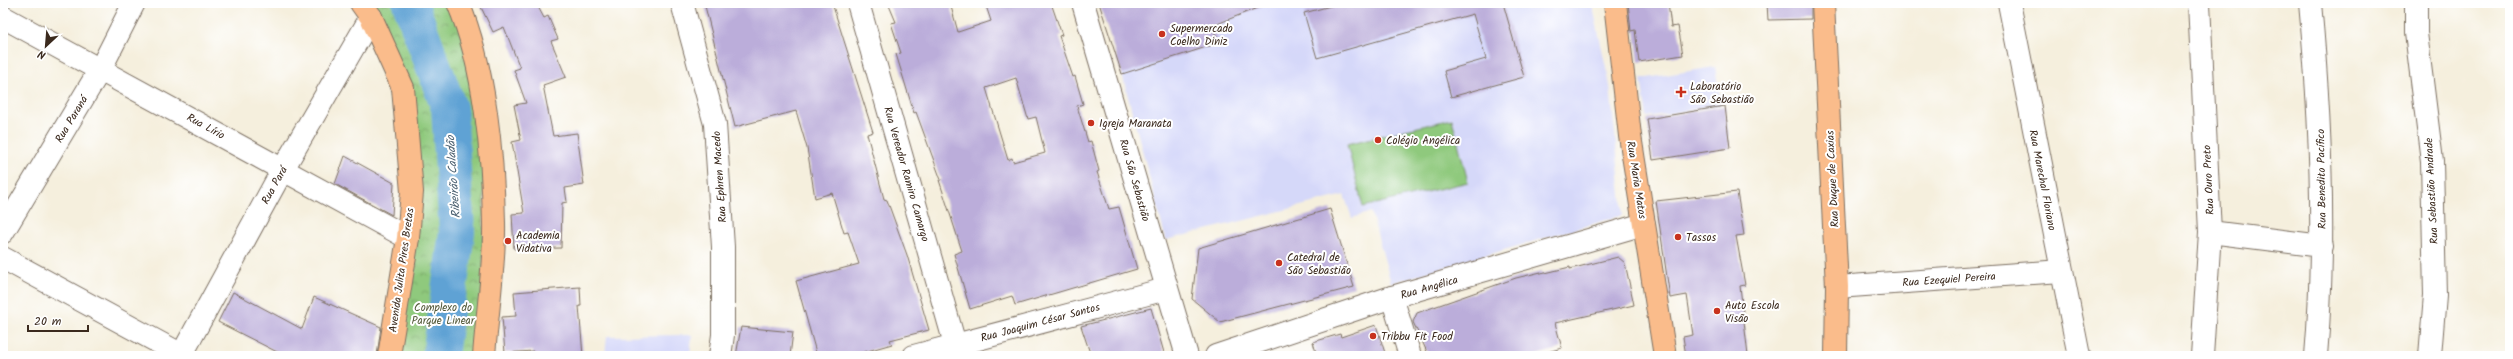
<svg xmlns="http://www.w3.org/2000/svg" width="2513" height="359" font-family="Kalam,sans-serif">
<style>
.built{fill:#d5d8f9}
.green{fill:#8fc97d;stroke:#657a4e}
.park{fill:url(#park-crowns);stroke:#657a4e}
.lines{fill:none;stroke-linecap:round;stroke-linejoin:round}
.river{stroke:#5fa2d4;stroke-width:36}
.building{fill:#bbadda;fill-rule:evenodd}
.minor-casing{stroke:#7c6f61;stroke-width:24}
.major-casing{stroke:#7c6f61;stroke-width:24}
.minor{stroke:#fff;stroke-width:22}
.major{stroke:#fabc8b;stroke-width:22}
.poi-dot{fill:#c8321e;stroke:#fff;stroke-width:1.5}
.labels{text-anchor:middle;stroke-width:4;stroke-linejoin:round;paint-order:stroke}
.poi-label{font-size:11px;fill:#3b2a1e;stroke:#fff;text-anchor:start}
.street-label{font-size:11px;fill:#3b2a1e;stroke:#fff}
.park-label{font-size:11px;fill:#545a3a;stroke:#fff}
.water-label{font-size:12px;font-style:italic;fill:#4b6070;stroke:#fff}
</style>
<defs>
<pattern id="park-crowns" width="20" height="18" patternUnits="userSpaceOnUse"><rect width="20" height="18" fill="#8fc97d"/><path d="M2 6a3 3 0 1 1 6 0M12 15a3 3 0 1 1 6 0" fill="none" stroke="#76a366"/></pattern>
</defs>
<rect width="100%" height="100%" fill="#fff"/>
<filter id="ink" filterUnits="userSpaceOnUse"><feTurbulence type="fractalNoise" baseFrequency=".025" numOctaves="2"/><feDisplacementMap in="SourceGraphic" scale="8" xChannelSelector="R" yChannelSelector="G"/><feConvolveMatrix kernelMatrix="1 2 1 2 8 2 1 2 1" color-interpolation-filters="sRGB"/></filter>
<filter id="wash" filterUnits="userSpaceOnUse"><feTurbulence type="fractalNoise" baseFrequency=".012" numOctaves="4" result="noise"/><feDisplacementMap in="SourceGraphic" scale="16" xChannelSelector="R" yChannelSelector="G"/><feGaussianBlur stdDeviation="0.9" result="paint"/><feColorMatrix in="noise" values="0 0 0 0 0 0 0 0 0 0 0 0 0 0 0 0 0 1.4 0 .05"/><feComposite in="paint" operator="in"/></filter>
<g filter="url(#wash)">
<rect width="100%" height="100%" fill="#f5efdd"/>
<!-- built -->
<g class="built">
<path d="M1268,3H1592L1610,86L1623,215L1391,283L1371,212L1352,218L1344,195L1166,240L1122,74L1212,26Z"/>
<path d="M1715,67L1721,105L1647,117L1641,79Z"/>
<path d="M692,335L690,356H605L607,336Z"/>
</g>
<!-- green -->
<path class="green" d="M1452,119L1468,182L1363,207L1347,144Z"/>
<!-- park -->
<path class="park" d="M365,3H456L485,114L482,356H394L411,253L405,86Z"/>
<g class="lines">
<!-- river -->
<path class="river" d="M410,3L449,108L457,232L440,356"/>
</g>
<g id="blocks">
<!-- building -->
<g class="building">
<path d="M479,3H536L544,18L548,16L558,39L551,41L566,77L543,85L553,136L577,133L584,185L565,188L567,202L562,203L561,248L514,249L512,214L524,213L512,142L521,140L514,105L526,103L514,70L520,68L504,27L493,32Z"/>
<path d="M720,3H832L873,132L867,134L884,199L887,200L907,255L929,330L890,340L892,344L850,356H817L796,281L859,264L848,232L844,233L832,193L815,198L807,148L796,111L735,127L705,6Z"/>
<path d="M888,3H950L958,32L991,21L985,3H1051L1062,35L1059,36L1073,77L1075,76L1083,104L1077,106L1088,142L1091,141L1099,171L1097,172L1109,209L1119,207L1137,269L1015,305L1012,296L970,309L954,254L962,251L939,180H941L916,112L914,113L896,54L901,53L891,23L896,22ZM1016,78L1028,119L1036,117L1045,153L1013,162L1012,158L1008,160L986,88Z"/>
<path d="M1099,3H1267V4L1212,26L1219,43L1122,74Z"/>
<path d="M1342,3H1503L1524,77L1451,97L1444,71L1486,59L1473,14L1317,58L1304,13Z"/>
<path d="M1628,3H1668L1671,27L1678,26L1683,55L1639,62L1635,30L1631,31Z"/>
<path d="M1767,3H1811V19L1768,20Z"/>
<path d="M1725,106L1730,148L1653,160L1647,119Z"/>
<path d="M345,156L394,183L392,215L335,184Z"/>
<path d="M1737,192L1744,235L1736,236L1745,285L1740,286L1748,356H1686L1683,337L1693,335L1687,295L1670,298L1656,201Z"/>
<path d="M1330,209L1354,287L1220,322L1192,299L1198,248Z"/>
<path d="M1618,257L1625,263L1634,305L1555,323L1562,348L1533,356H1429L1413,322L1417,313L1516,278L1541,272V274L1570,267V269Z"/>
<path d="M580,287L581,306H579L583,356H533V351L505,353L502,317L516,316L514,292Z"/>
<path d="M233,292L302,329L314,297L381,327L377,356H285L218,322Z"/>
<path d="M1151,308L1165,356H1091L1081,326Z"/>
<path d="M1376,325L1386,356H1317L1313,342L1340,334L1341,337Z"/>
<path d="M741,327L793,332L790,356H736Z"/>
</g>
</g>
</g>
<g filter="url(#ink)">
<use href="#blocks" fill-opacity="0" stroke="#7c6f61" stroke-width="1"/>
<g class="lines">
<defs>
<g id="minor">
<path d="M682,3L715,124L723,247V335L720,356"/>
<path d="M858,3L955,344"/>
<path d="M1083,3L1187,356"/>
<path d="M2009,3L2079,356"/>
<path d="M2199,3L2210,232L2202,356"/>
<path d="M2310,3C2321,121 2326,238 2316,356"/>
<path d="M2416,3V33L2432,161L2435,295L2430,356"/>
<path d="M3,17L408,238"/>
<path d="M3,232L101,68L134,3"/>
<path d="M2210,232L2322,246"/>
<path d="M3,258L182,355"/>
<path d="M1837,287L2061,271"/>
<path d="M1392,297L1410,356"/>
<path d="M181,356L283,169L371,17"/>
<path d="M914,356L1166,289"/>
<path d="M1216,356L1392,297L1644,224"/>
</g>
<g id="major">
<path d="M361,3L371,17L403,88L412,192L408,238L389,356"/>
<path d="M458,3C485,66 493,155 494,223C495,265 487,313 484,356"/>
<path d="M1615,3L1630,136L1665,356"/>
<path d="M1823,3L1837,287L1836,356"/>
</g>
</defs>
<!-- minor casing -->
<use href="#minor" class="minor-casing"/>
<!-- major casing -->
<use href="#major" class="major-casing"/>
<!-- minor -->
<use href="#minor" class="minor"/>
<!-- major -->
<use href="#major" class="major"/>
</g>
</g>
<!-- markers -->
<g class="poi-dot">
<circle cx="1162" cy="34" r="4"/>
<path d="M1679 86h4v4h4v4h-4v4h-4v-4h-4v-4h4z"/>
<circle cx="1091" cy="123" r="4"/>
<circle cx="1378" cy="140" r="4"/>
<circle cx="1678" cy="237" r="4"/>
<circle cx="508" cy="241" r="4"/>
<circle cx="1279" cy="263" r="4"/>
<circle cx="1717" cy="311" r="4"/>
<circle cx="1373" cy="336" r="4"/>
</g>
<g class="labels">
<!-- poi labels -->
<g class="poi-label">
<text x="1170" y="32">Supermercado<tspan x="1170" dy="13">Coelho Diniz</tspan></text>
<text x="1690" y="90">Laboratório<tspan x="1690" dy="13">São Sebastião</tspan></text>
<text x="1099" y="127">Igreja Maranata</text>
<text x="1386" y="144">Colégio Angélica</text>
<text x="516" y="239">Academia<tspan x="516" dy="13">Vidativa</tspan></text>
<text x="1686" y="241">Tassos</text>
<text x="1287" y="261">Catedral de<tspan x="1287" dy="13">São Sebastião</tspan></text>
<text x="1725" y="309">Auto Escola<tspan x="1725" dy="13">Visão</tspan></text>
<text x="1381" y="340">Tribbu Fit Food</text>
</g>
<!-- street labels -->
<g class="street-label">
<text transform="translate(71 119) rotate(-59)" y="4">Rua Paraná</text>
<text transform="translate(206 126) rotate(29)" y="4">Rua Lírio</text>
<text transform="translate(907 174) rotate(74)" y="4">Rua Vereador Ramiro Camargo</text>
<text transform="translate(719 177) rotate(-94)" y="4">Rua Ephren Macedo</text>
<text transform="translate(1832 179) rotate(-93)" y="4">Rua Duque de Caxias</text>
<text transform="translate(2321 179) rotate(-91)" y="4">Rua Benedito Pacífico</text>
<text transform="translate(1135 180) rotate(74)" y="4">Rua São Sebastião</text>
<text transform="translate(1637 180) rotate(81)" y="4">Rua Maria Matos</text>
<text transform="translate(2043 180) rotate(79)" y="4">Rua Marechal Floriano</text>
<text transform="translate(2208 180) rotate(-93)" y="4">Rua Ouro Preto</text>
<text transform="translate(274 185) rotate(-61)" y="4">Rua Pará</text>
<text transform="translate(2431 191) rotate(-93)" y="4">Rua Sebastião Andrade</text>
<text transform="translate(401 270) rotate(-82)" y="4">Avenida Julita Pires Bretas</text>
<text transform="translate(1949 279) rotate(-4)" y="4">Rua Ezequiel Pereira</text>
<text transform="translate(1429 287) rotate(-16)" y="4">Rua Angélica</text>
<text transform="translate(1040 322) rotate(-15)" y="4">Rua Joaquim César Santos</text>
</g>
<!-- park labels -->
<g class="park-label">
<text x="443" y="311">Complexo do<tspan x="443" dy="13">Parque Linear</tspan></text>
</g>
<!-- water labels -->
<g class="water-label">
<text transform="translate(453 177) rotate(-94)" y="4">Ribeirão Caladão</text>
</g>
</g>
<!-- margin -->
<rect width="2513" height="359" fill="none" stroke="#fff" stroke-width="16"/>
<!-- north arrow -->
<g transform="translate(46 46) rotate(206)" stroke="#ffffff" stroke-width="3" paint-order="stroke">
<path d="M0-3L7 15L0 10L-7 15Z" fill="#3b2a1e"/>
<text y="-6" font-size="11" font-weight="bold" text-anchor="middle" fill="#3b2a1e">N</text>
</g>
<!-- scale -->
<path d="M28 325v6h60v-6" fill="none" stroke="#3b2a1e" stroke-width="2"/>
<text x="34" y="325" font-size="12" fill="#3b2a1e" stroke="#ffffff" stroke-width="3" paint-order="stroke">20 m</text>
</svg>
